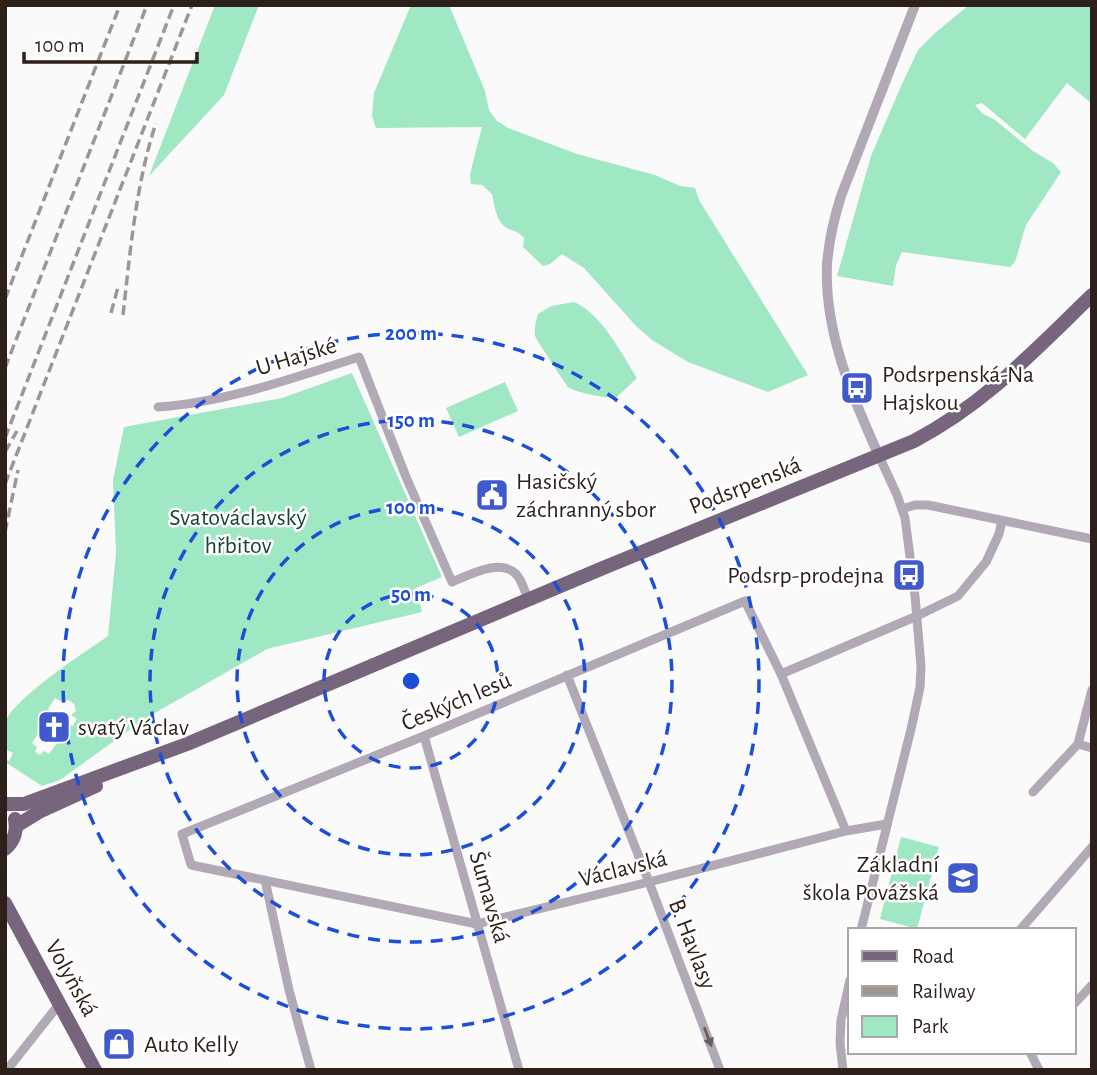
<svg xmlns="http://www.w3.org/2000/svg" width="1097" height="1075" font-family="'Alegreya Sans',sans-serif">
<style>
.green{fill:#a0e7c4;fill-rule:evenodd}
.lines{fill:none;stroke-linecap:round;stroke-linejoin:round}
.minor{stroke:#b2a9b6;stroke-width:9}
.tertiary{stroke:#b2a9b6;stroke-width:10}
.primary{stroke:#77657e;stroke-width:14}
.rail{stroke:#9d9794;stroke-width:3.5;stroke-dasharray:10 5;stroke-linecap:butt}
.oneway{fill:#695d60}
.ring{fill:none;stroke:#1d4ed8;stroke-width:3.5;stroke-dasharray:12 9}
.labels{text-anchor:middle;stroke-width:5;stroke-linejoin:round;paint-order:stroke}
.street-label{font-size:24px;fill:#2d1f19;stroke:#fff}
.poi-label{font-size:24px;fill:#2d1f19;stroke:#fff;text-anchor:start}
.park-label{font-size:24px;fill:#1a4331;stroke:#fff}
.centre{fill:#1d4ed8;stroke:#fff;stroke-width:3.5}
.ring-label{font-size:21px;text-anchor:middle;font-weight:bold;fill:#1d4ed8;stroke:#fff;stroke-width:5;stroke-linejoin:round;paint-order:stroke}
</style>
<rect width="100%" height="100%" fill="#fafafa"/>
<!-- green -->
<g class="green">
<path d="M215,5H259L224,95L149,176Z"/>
<path d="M411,5H449L485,91L489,110L497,121L508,128L577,154L655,175L680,186L695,188L699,200L808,375L768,392L688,362L652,340L636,326L584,268L562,254L550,264L543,266L523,247L524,238C515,228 511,232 504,226C496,220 494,203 492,194L482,185L471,184L470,174L482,127L376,128L372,116L374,93Z"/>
<path d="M969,5H1092V97L1090,102L1067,83L1025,139L982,103L975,105L982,113L995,120L1033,151L1053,163L1061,172L1026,225L1015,262L1010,267L902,252L896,265L893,286L837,276L871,156L901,86L918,50L935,33Z"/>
<path d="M574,302C602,314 621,353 637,378L616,398C606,398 576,393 568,387C566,385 536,339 535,336C534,330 536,320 538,314L551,306Z"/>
<path d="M352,373L442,577L416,588L422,612L267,649L146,718L60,780L42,786L5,762V760L9,761L13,753L7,750L5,751C5,742 4,732 5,724C9,701 87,651 108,636L116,553L113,480L124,427L282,398ZM55,698L62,702L69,700L74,704L76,711L71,715L77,719L73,726L69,724V726H68L64,733L49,754L44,751L40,755L35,752L37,747L32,743L52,712L48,709Z"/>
<path d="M505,382L518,411L459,437L446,408Z"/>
<path d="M901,837L939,847L917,929L880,919Z"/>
</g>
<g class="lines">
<!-- minor -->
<g class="minor">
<path d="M158,407C224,403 296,377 359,357L406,477L452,582C469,575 500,558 516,574C522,580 525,592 528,599"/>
<path d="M902,509L915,505H928L1092,539"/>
<path d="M781,674L917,616L958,596L986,562L999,534L1002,521"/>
<path d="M567,675L649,882L720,1070"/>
<path d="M424,736L519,1070"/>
<path d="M1078,744L1092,748"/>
<path d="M1033,792L1078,744L1092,690"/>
<path d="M846,831L781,674L745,601L424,736L182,834L191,865L477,924L649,882L846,831L887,824"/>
<path d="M265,880L289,990L311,1070"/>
<path d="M861,930L912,725L920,687L921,667L915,596L905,518L897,495L879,456"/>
<path d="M1020,930L1092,847"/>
<path d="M1074,1004L1092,985"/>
<path d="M1030,1052L1039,1070"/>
<path d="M7,1070L60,1003"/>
<path d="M843,1070L840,1043L841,1020L850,980"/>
</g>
<!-- tertiary -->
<path class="tertiary" d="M879,456C852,396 824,332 827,264C829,241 834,218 841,196L915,5"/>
<!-- primary -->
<g class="primary">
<path d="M7,804H24L187,744L603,568L914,441C985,404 1035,350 1092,295"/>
<path d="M16,826L39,812L96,786"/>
<path d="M5,849C15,840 17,831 15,819"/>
<path d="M5,903L95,1070"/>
</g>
<!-- rail -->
<g class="rail">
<path d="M5,299L120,5"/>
<path d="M111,313L118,287"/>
<path d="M123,315C130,253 136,183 156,123"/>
<path d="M5,368L147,5"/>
<path d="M5,438L174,5"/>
<path d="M5,452L17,431"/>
<path d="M5,484L192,5"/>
<path d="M5,532L18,470"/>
</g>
</g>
<!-- one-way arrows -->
<defs><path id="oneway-solid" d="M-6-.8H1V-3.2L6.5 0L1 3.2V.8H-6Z" transform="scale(1.75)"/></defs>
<use class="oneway" href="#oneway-solid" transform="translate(708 1037) rotate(69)"/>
<!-- distance rings -->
<g class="ring">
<circle cx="411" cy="681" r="87"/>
<circle cx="411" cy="681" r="174"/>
<circle cx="411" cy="681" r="261"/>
<circle cx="411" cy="681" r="348"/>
</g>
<!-- icons -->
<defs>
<symbol id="bus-square" viewBox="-11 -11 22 22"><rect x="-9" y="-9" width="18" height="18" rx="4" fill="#4059cc" stroke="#fff"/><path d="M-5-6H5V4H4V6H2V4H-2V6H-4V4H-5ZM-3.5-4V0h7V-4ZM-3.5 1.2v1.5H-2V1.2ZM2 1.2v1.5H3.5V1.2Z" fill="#fff"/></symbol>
<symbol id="civic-square" viewBox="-11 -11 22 22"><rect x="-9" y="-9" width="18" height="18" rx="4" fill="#4059cc" stroke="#fff"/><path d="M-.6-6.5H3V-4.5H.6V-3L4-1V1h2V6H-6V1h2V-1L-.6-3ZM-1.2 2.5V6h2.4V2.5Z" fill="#fff"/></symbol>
<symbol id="church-square" viewBox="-11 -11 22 22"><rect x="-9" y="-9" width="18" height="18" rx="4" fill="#4059cc" stroke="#fff"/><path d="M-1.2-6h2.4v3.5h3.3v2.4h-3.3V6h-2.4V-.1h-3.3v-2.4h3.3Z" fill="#fff"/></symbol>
<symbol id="school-square" viewBox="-11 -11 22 22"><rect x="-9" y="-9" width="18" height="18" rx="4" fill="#4059cc" stroke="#fff"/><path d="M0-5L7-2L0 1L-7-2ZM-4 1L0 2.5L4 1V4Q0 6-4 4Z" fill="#fff"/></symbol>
<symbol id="shop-square" viewBox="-11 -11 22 22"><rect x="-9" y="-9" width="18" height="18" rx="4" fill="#4059cc" stroke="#fff"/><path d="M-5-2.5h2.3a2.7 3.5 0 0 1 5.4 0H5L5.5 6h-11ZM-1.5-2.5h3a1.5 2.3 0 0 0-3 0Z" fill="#fff"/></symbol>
</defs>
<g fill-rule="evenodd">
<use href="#bus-square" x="838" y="369" width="38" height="38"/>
<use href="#civic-square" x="473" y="476" width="38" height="38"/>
<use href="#bus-square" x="890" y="556" width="38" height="38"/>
<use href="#church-square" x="35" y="708" width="38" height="38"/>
<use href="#school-square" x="944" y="859" width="38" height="38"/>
<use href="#shop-square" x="100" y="1025" width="38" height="38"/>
</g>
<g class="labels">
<!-- street labels -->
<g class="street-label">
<text transform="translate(296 356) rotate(-17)" y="8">U Hajské</text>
<text transform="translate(745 485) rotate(-22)" y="8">Podsrpenská</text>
<text transform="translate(456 701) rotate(-23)" y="8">Českých lesů</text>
<text transform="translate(623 868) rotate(-14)" y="8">Václavská</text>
<text transform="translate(490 897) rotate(74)" y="8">Šumavská</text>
<text transform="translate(693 944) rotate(69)" y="8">B. Havlasy</text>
<text transform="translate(72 978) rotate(61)" y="8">Volyňská</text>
</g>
<!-- poi labels -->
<g class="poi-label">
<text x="882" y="382">Podsrpenská-Na<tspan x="882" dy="28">Hajskou</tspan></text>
<text x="516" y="489">Hasičský<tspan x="516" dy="28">záchranný sbor</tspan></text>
<text x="884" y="583" text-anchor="end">Podsrp-prodejna</text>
<text x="78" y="735">svatý Václav</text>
<text x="939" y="872" text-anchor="end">Základní<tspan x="939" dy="28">škola Povážská</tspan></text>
<text x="144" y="1052">Auto Kelly</text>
</g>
<!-- park labels -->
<g class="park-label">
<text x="238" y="525">Svatováclavský<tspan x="238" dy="28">hřbitov</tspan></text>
</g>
</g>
<circle cx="411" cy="681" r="10" class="centre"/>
<g class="ring-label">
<text x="411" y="340">200 m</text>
<text x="411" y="427">150 m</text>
<text x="411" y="514">100 m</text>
<text x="411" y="601">50 m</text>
</g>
<!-- border -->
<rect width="1097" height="1075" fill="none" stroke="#2d1f19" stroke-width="14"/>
<!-- legend -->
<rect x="848" y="928" width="228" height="126" fill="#ffffff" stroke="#aba5a3" stroke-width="2"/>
<rect x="862" y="951" width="35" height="10" fill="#77657e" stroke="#aba5a3" stroke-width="2"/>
<text x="912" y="963" font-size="21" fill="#2d1f19">Road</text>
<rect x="862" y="986" width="35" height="10" fill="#9d9794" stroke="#aba5a3" stroke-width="2"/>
<text x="912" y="998" font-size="21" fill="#2d1f19">Railway</text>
<rect x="862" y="1016" width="35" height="21" fill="#a0e7c4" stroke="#aba5a3" stroke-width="2"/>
<text x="912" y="1033" font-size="21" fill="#2d1f19">Park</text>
<!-- scale -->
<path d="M24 52v10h173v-10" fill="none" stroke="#2d1f19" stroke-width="3.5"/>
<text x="35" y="52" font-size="21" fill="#2d1f19" stroke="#ffffff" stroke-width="5" paint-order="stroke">100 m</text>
</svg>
